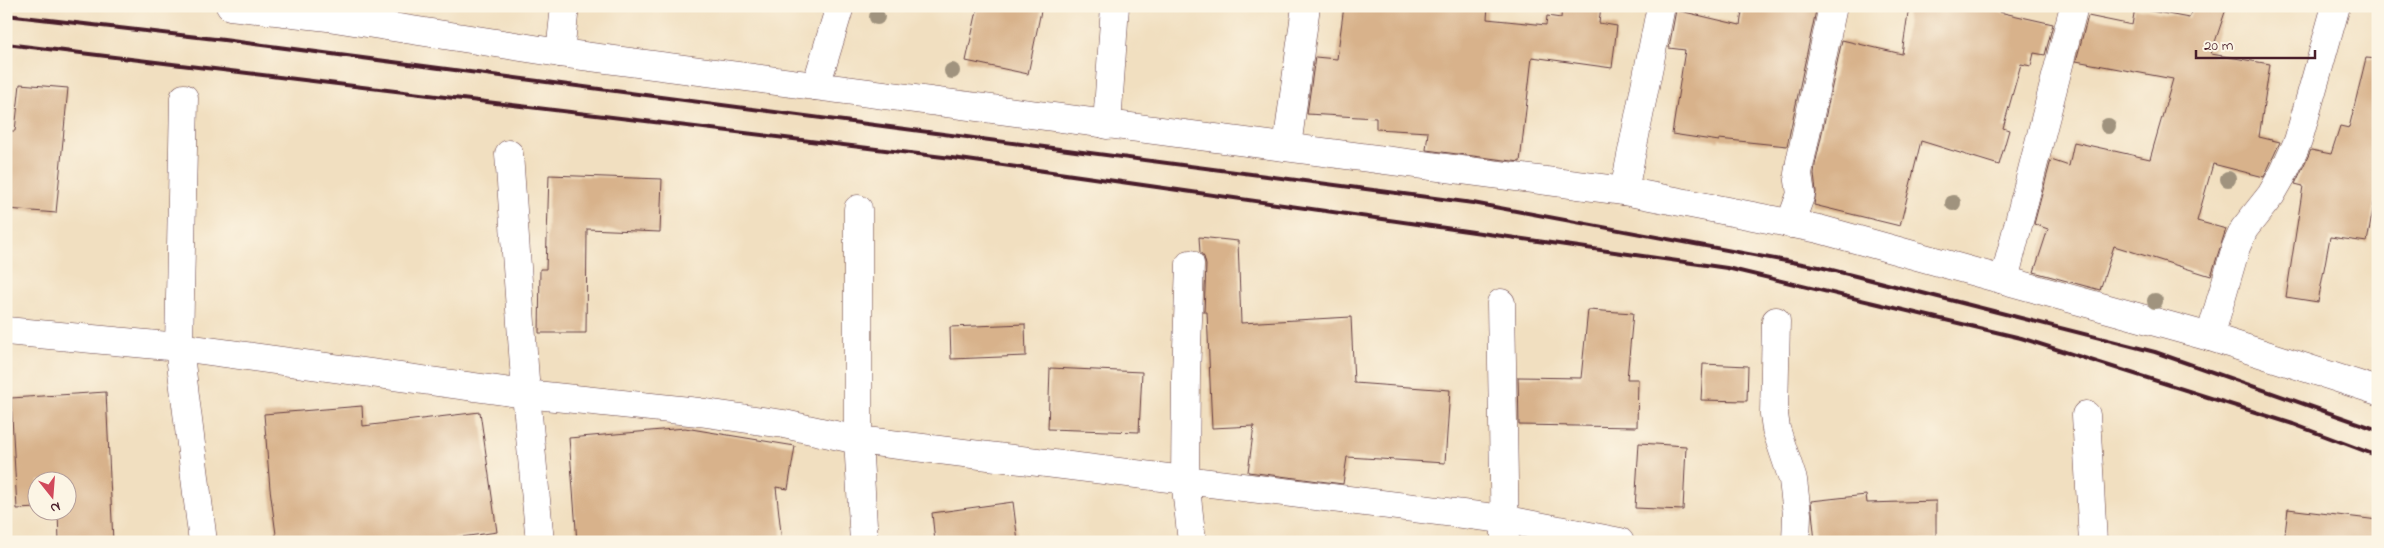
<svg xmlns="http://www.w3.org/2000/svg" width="2384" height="548" font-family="'Indie Flower',sans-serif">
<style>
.building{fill:#d8b28b}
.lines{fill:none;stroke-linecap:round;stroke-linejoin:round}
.street-casing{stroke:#633c41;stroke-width:29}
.street{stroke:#fff;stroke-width:28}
.rail{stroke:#4a1f2b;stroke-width:4}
.tree{fill:#a0937e}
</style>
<rect width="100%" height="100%" fill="#fcf5e5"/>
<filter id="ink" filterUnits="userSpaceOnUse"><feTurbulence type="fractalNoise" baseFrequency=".02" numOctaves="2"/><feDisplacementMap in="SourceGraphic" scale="10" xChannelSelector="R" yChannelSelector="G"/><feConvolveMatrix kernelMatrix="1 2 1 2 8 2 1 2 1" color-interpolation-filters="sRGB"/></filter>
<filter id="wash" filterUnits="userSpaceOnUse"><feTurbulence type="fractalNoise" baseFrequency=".0096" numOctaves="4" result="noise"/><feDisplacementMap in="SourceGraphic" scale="20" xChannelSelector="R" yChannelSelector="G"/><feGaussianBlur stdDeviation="1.12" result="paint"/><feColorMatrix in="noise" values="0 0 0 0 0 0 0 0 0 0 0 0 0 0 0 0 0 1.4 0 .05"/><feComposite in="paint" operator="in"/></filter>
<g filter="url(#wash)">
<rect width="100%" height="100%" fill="#f1dfc0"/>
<g id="blocks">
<!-- building -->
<g class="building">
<path d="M978,6H1042L1028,74L966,61Z"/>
<path d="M1344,6H1488L1487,19L1546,25L1547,16L1561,18L1562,6H1601L1599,23L1617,26L1612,68L1532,57L1520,162L1426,150L1428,132L1376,129V118L1307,114L1315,57L1337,59Z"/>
<path d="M1743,6H1817L1787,146L1719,139V141L1672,134L1685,50L1669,48L1676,10L1740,25Z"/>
<path d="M1909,6H2001L1999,12L2053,24L2045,55L2034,53L2031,66L2021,64L2003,128L2009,130L1999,165L1921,141L1900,226L1814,205L1816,192L1814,174L1815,165L1842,40L1902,54Z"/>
<path d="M2193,6H2227L2211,54L2270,64L2259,137L2280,142L2264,177L2213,164L2197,221L2226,229L2211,276L2114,246L2100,290L2034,272L2048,229L2034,224L2051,160L2069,166L2074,142L2150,159L2173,79L2076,61L2088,16L2132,25L2135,8L2189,18Z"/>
<path d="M2366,58L2378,59V182L2367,242L2330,237L2318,302L2286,297L2303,186L2295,184L2311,150L2331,154L2340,126L2349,128Z"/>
<path d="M20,84L68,88L56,213L8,209L10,181H6V131H15Z"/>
<path d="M549,175L662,179L660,232L587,229L586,333H539L540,269H546Z"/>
<path d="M1199,237L1238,241L1241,323L1351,317L1354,383L1450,390L1445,463L1347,457L1343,484L1248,472L1254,426L1212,428L1207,312H1204L1206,265L1204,257L1200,252Z"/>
<path d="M1588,310L1633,313L1627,379H1638L1637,427L1519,425L1518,377L1581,378Z"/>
<path d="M1025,324L1026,356L951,359L950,327Z"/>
<path d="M1703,364L1748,366L1747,401L1701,400Z"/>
<path d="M1050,368L1142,372L1139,432L1048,429Z"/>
<path d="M106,392L113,542H59L58,510H68V480H38V508L17,509L11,398Z"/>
<path d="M362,406L363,426L480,412L497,532L426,542H277L270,489L264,414Z"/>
<path d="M685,428L795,446L788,489L776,487L782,542H577L569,438Z"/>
<path d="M1639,443L1686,446L1683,510L1635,508Z"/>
<path d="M1866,495L1867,503L1936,501V540L1815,542L1811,501Z"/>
<path d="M1013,502L1018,542H935L932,513Z"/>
<path d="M2288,509L2378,520V542H2284Z"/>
</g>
</g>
</g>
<g filter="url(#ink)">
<use href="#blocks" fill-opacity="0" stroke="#633c41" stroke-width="1"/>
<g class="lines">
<defs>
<g id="street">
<path d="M230,6L328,17L560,53L1624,191L1819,229L2210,337L2378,391"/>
<path d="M560,53L565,6"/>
<path d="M816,86L840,6"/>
<path d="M184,98L179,347L203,542"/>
<path d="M1107,125L1115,6"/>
<path d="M1287,147L1306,6"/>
<path d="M509,154L526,394L540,542"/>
<path d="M1624,191L1661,6"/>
<path d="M858,209V440L864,542"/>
<path d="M1790,224L1801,194L1798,174L1800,162L1833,6"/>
<path d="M1190,264L1186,375L1185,479L1192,542"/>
<path d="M2004,280L2074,6"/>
<path d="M1501,303L1505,542"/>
<path d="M1776,321L1774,414L1776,429L1793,480L1797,514L1796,542"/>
<path d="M6,331L179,347L526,394L699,412L784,424L858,440L1503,519L1620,542"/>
<path d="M2210,337L2236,247L2244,229L2271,195L2283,174L2298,141L2336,6"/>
<path d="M2086,415L2093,542"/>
</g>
</defs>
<!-- street casing -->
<use href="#street" class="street-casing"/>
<!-- street -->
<use href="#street" class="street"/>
<!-- rail -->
<g class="rail">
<path d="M6,15L224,40L1473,203L1824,268L2155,352L2378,430"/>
<path d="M6,44L960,159L1727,268L2021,338L2293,424L2378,456"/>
</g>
</g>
<!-- trees -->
<g class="tree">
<circle cx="877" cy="17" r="8"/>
<circle cx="952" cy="71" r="8"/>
<circle cx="2108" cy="126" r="8"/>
<circle cx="2228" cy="179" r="8"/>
<circle cx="1953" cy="203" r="8"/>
<circle cx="2155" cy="301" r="8"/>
</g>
</g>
<!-- margin -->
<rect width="2384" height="548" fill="none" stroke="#fcf5e5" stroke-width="25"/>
<!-- north arrow -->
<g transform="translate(52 496) rotate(163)"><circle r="24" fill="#fcf5e5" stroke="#b59f9b"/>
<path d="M0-4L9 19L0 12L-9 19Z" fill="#d1495b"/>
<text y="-8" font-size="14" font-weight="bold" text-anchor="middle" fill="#4a1f2b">N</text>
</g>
<!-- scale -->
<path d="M2196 50v8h119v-8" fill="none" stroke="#4a1f2b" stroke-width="2.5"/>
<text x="2204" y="50" font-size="15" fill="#4a1f2b" stroke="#fcf5e5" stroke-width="4" paint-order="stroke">20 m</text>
</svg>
